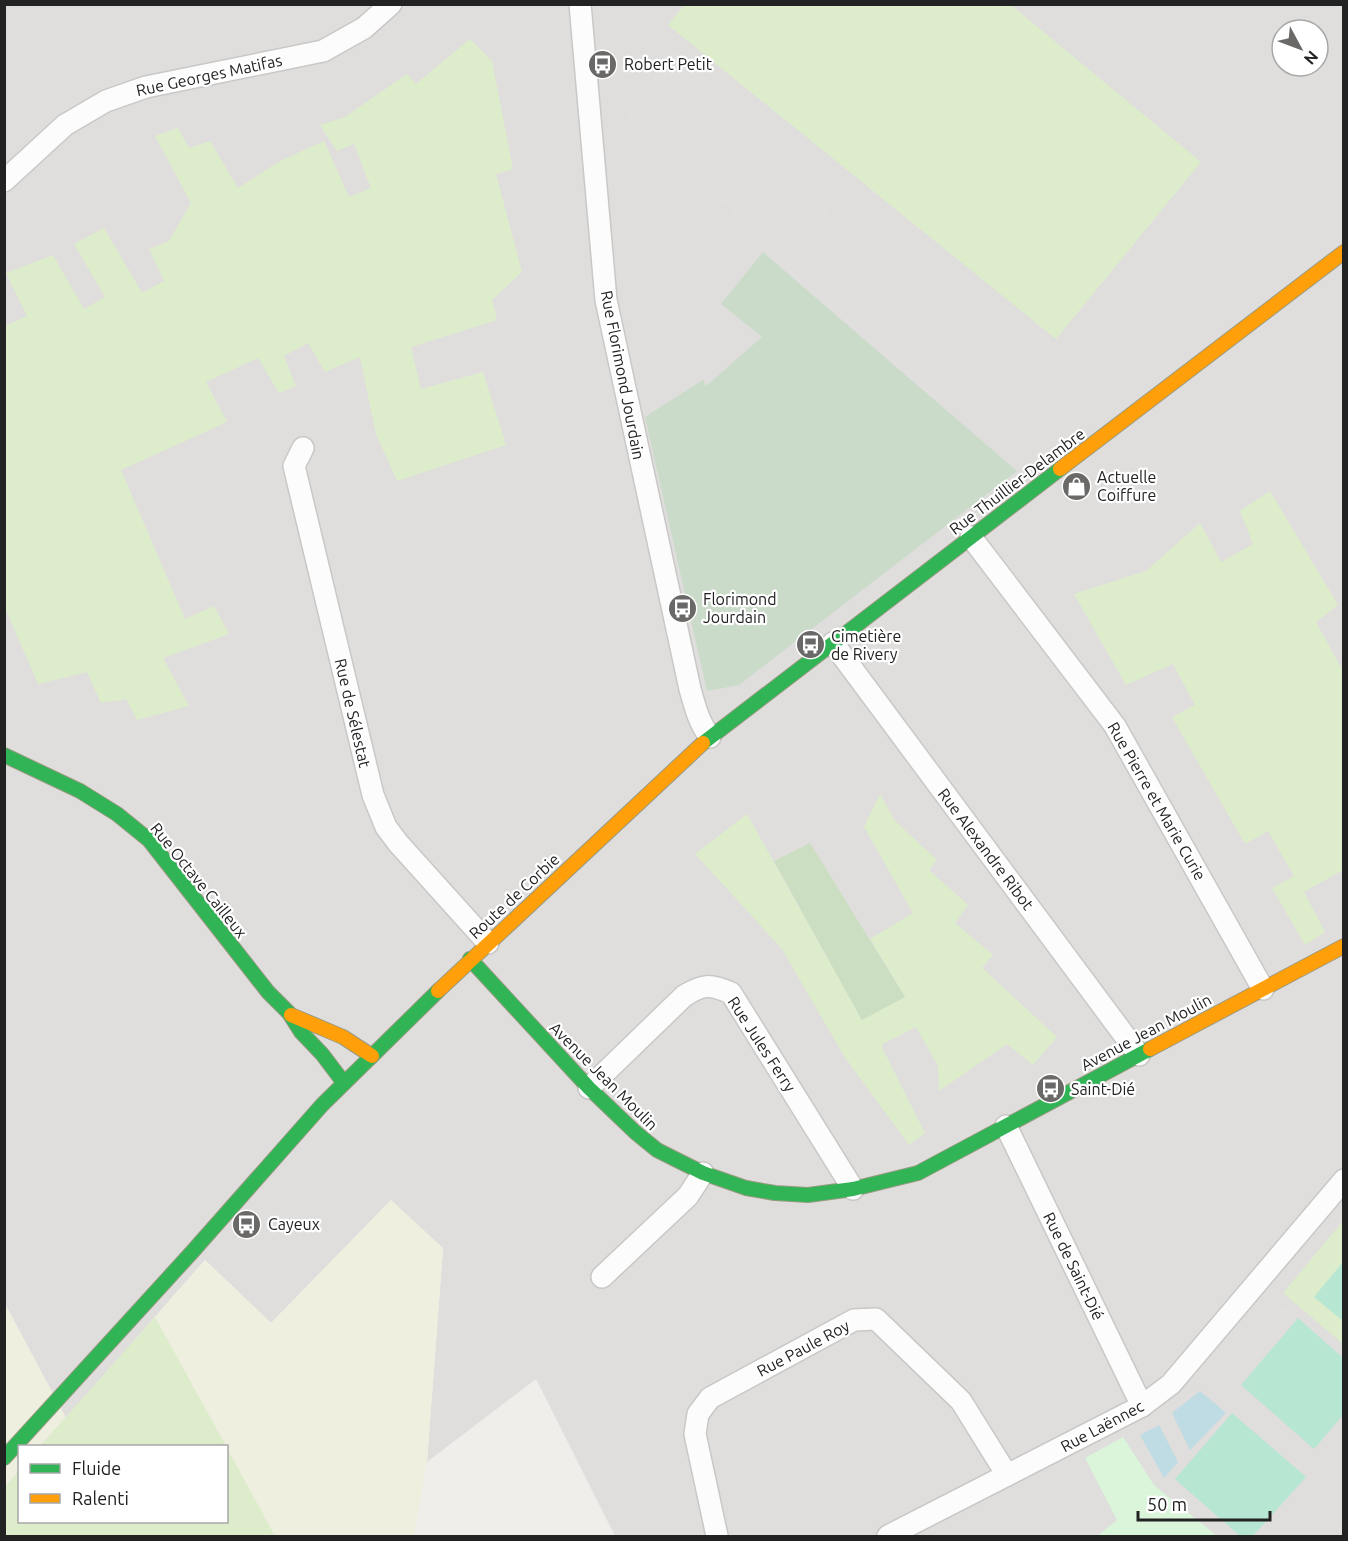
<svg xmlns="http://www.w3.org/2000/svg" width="1348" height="1541" font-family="Ubuntu,sans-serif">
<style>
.residential{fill:#dfdedc;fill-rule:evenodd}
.farmland{fill:#efefdf}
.grass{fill:#ddeccb}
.forest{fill:#cbdec1}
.cemetery{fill:#cadbca}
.park{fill:#daf5da}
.pitch{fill:#b7e6d2}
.parking{fill:#e0dfde}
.water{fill:#bfdbe3}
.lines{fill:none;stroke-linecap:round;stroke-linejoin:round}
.street-casing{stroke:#c9c8c7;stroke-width:24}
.fast-casing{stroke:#999a82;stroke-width:16}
.slow-casing{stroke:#999a82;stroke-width:16}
.street{stroke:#fdfcfc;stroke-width:21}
.fast{stroke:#30b455;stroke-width:14}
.slow{stroke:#ff9f0a;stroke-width:14}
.labels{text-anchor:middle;stroke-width:4.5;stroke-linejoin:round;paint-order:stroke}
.poi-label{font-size:16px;fill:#222;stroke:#fff;text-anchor:start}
.street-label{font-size:16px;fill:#222;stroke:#fff}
</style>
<rect width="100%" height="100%" fill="#f0eeeb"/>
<!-- residential -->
<path class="residential" d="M4,5H1343V1536H615L536,1379L427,1462L443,1249L391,1200L271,1323L205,1260L66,1418L4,1302ZM1282,30H1318V66H1282Z"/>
<!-- farmland -->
<g class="farmland">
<path d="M391,1200L443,1248L427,1462L414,1536H275L155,1317L205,1260L271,1323Z"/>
<path d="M4,1302L66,1418L40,1446H20L19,1470L5,1487Z"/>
</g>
<!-- grass -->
<g class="grass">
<path d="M685,4L1011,5L1201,162L1056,339L668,25Z"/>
<path d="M470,39L492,61L513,169L496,174L522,272L492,300L497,320L411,347L421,389L483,372L506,445L397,481L376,434L360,357L325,372L308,343L284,356L296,386L279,393L258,358L206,382L227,422L121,470L185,619L214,606L229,634L163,658L189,706L137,720L126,699L101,703L87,672L38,684L5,608V326L27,316L6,273L53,255L84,309L105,297L74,244L104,228L142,293L164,281L149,249L169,241L191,203L155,136L178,128L189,148L210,141L238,188L280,161L324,141L349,197L371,188L354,144L337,151L320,125L345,117L407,74L416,84Z"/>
<path d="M1270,491L1338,605L1316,622L1343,671V870L1304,892L1325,932L1305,945L1272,888L1294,876L1268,831L1245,844L1172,717L1195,705L1173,664L1126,685L1074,594L1146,571L1200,523L1221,562L1253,544L1240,511Z"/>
<path d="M880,794L895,821L937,860L929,870L968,905L955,923L993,955L982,968L1057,1037L1033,1065L1007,1044L939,1091L938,1066L916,1027L881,1045L925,1133L909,1145L844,1056L782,949L695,854L747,814L862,1020L905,997L870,939L913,913L864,827Z"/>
<path d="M1343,1221V1344L1283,1293Z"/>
<path d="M155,1317L226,1446H40Z"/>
<path d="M227,1448L275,1536H5V1487L19,1470L20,1522H226Z"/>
</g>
<!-- forest -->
<path class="forest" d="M810,843L905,997L862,1020L774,861Z"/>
<!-- cemetery -->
<path class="cemetery" d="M763,252L1017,471L739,685L707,691L645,417L703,380L706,386L762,337L721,304Z"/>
<!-- park -->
<path class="park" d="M1123,1437L1154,1485L1217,1536H1097L1117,1520L1085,1458Z"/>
<!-- pitch -->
<g class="pitch">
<path d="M1343,1262V1321L1314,1297Z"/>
<path d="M1298,1318L1343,1358V1415L1314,1449L1241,1385Z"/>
<path d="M1232,1413L1306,1477L1253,1536H1240L1175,1479Z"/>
</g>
<!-- parking -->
<g class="parking">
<path d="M677,51L828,184L816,199L831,212L803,248L944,361L968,357L1010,307L1120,399L1039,454L951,383L936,401L763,252L751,240L730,209L626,117L662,67Z"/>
<path d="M615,226L667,269L643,298L618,278Z"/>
<path d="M1237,852L1261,893L1225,921L1198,873Z"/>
<path d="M802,1142L821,1151L791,1178L769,1174Z"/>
<path d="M1285,1306L1295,1315L1234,1384L1224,1376Z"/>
</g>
<!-- water -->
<g class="water">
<path d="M1200,1391L1226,1413L1190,1450L1172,1413Z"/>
<path d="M1159,1425L1178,1462L1164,1478L1140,1435Z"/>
</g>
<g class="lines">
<defs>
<g id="street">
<path d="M580,4L606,300L690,689C695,707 699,723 710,737"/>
<path d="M4,181L65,125L106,101L146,87L323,51L364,28L391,4"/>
<path d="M303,448L294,466L373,795L386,827L398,843L488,943"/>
<path d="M971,537L1115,726L1263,989"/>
<path d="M833,643L1139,1055"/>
<path d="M589,1088L684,996C703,984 710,984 731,993L853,1189"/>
<path d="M1006,1126L1142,1406"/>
<path d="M602,1277L688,1196L703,1173"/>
<path d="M717,1536L695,1434L698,1414L710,1398L854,1320L876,1319L961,1401L1007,1475"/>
<path d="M888,1536L1142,1406L1171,1384L1344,1180"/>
</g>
<g id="fast">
<path d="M703,743L1060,469"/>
<path d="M4,755L80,791L117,814L149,840L268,992L289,1013L301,1032L322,1054L344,1083"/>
<path d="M470,959L589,1088L635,1132L657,1150L703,1173L746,1188L775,1193L808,1195L853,1189L918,1173L1150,1049"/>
<path d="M4,1458L193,1251L322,1105L438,991"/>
</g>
<g id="slow">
<path d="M1060,469L1344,252"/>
<path d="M438,991L703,743"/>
<path d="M291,1015L343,1037L372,1056"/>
<path d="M1150,1049L1344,946"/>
</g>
</defs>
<!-- street casing -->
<use href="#street" class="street-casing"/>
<!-- fast casing -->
<use href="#fast" class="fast-casing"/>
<!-- slow casing -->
<use href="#slow" class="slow-casing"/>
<!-- street -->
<use href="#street" class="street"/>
<!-- fast -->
<use href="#fast" class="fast"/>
<!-- slow -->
<use href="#slow" class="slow"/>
</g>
<!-- icons -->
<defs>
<symbol id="bus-disc" viewBox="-11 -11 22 22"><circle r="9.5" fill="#6a6968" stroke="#fff"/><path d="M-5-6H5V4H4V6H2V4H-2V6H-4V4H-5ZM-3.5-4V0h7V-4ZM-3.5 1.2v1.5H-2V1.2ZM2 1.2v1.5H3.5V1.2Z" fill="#fff"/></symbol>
<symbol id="shop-disc" viewBox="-11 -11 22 22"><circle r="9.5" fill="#6a6968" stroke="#fff"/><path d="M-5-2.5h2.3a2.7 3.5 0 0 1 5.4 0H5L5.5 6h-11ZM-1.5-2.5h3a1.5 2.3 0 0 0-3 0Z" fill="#fff"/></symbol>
</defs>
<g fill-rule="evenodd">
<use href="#bus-disc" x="586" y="48" width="33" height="33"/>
<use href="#shop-disc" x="1060" y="470" width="33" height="33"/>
<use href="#bus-disc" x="666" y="592" width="33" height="33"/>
<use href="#bus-disc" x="794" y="628" width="33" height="33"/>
<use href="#bus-disc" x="1034" y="1072" width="33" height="33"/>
<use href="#bus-disc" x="230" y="1208" width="33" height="33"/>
</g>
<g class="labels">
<!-- poi labels -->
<g class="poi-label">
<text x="624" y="70">Robert Petit</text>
<text x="1097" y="483">Actuelle<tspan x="1097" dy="18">Coiffure</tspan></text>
<text x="703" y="605">Florimond<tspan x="703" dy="18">Jourdain</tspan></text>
<text x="831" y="642">Cimetière<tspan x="831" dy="18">de Rivery</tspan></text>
<text x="1071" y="1095">Saint-Dié</text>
<text x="268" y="1230">Cayeux</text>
</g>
<!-- street labels -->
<g class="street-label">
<text transform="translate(209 75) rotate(-12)" y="6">Rue Georges Matifas</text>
<text transform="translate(623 375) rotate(79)" y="6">Rue Florimond Jourdain</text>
<text transform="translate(1017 481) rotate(-37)" y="6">Rue Thuillier-Delambre</text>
<text transform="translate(353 713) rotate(77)" y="6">Rue de Sélestat</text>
<text transform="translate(1157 801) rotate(60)" y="6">Rue Pierre et Marie Curie</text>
<text transform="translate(986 849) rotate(53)" y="6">Rue Alexandre Ribot</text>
<text transform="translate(199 880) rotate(51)" y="6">Rue Octave Cailleux</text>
<text transform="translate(514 896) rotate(-43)" y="6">Route de Corbie</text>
<text transform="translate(1146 1032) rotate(-28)" y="6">Avenue Jean Moulin</text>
<text transform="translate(762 1044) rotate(57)" y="6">Rue Jules Ferry</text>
<text transform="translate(604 1076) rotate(45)" y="6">Avenue Jean Moulin</text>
<text transform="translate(1074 1266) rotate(64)" y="6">Rue de Saint-Dié</text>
<text transform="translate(803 1348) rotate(-28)" y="6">Rue Paule Roy</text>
<text transform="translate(1102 1426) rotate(-28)" y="6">Rue Laënnec</text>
</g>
</g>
<!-- border -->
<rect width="1348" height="1541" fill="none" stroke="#222222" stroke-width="12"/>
<!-- legend -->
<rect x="18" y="1445" width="210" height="78" fill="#ffffff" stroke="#a7a7a7" stroke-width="1.5"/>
<rect x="30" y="1464" width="30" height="9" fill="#30b455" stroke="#a7a7a7" stroke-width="1.5"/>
<text x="72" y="1475" font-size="18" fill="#222222">Fluide</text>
<rect x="30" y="1494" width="30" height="9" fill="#ff9f0a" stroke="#a7a7a7" stroke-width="1.5"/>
<text x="72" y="1505" font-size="18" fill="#222222">Ralenti</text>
<!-- north arrow -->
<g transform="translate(1300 48) rotate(131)"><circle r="28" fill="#ffffff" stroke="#a7a7a7" stroke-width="1.5"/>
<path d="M0-4.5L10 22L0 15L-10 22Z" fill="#6a6968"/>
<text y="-9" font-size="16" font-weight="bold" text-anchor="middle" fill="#222222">N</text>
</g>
<!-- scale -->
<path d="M1138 1511v9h132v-9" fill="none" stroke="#222222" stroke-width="3"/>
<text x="1147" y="1511" font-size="18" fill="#222222" stroke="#ffffff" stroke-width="4.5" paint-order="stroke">50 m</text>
</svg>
